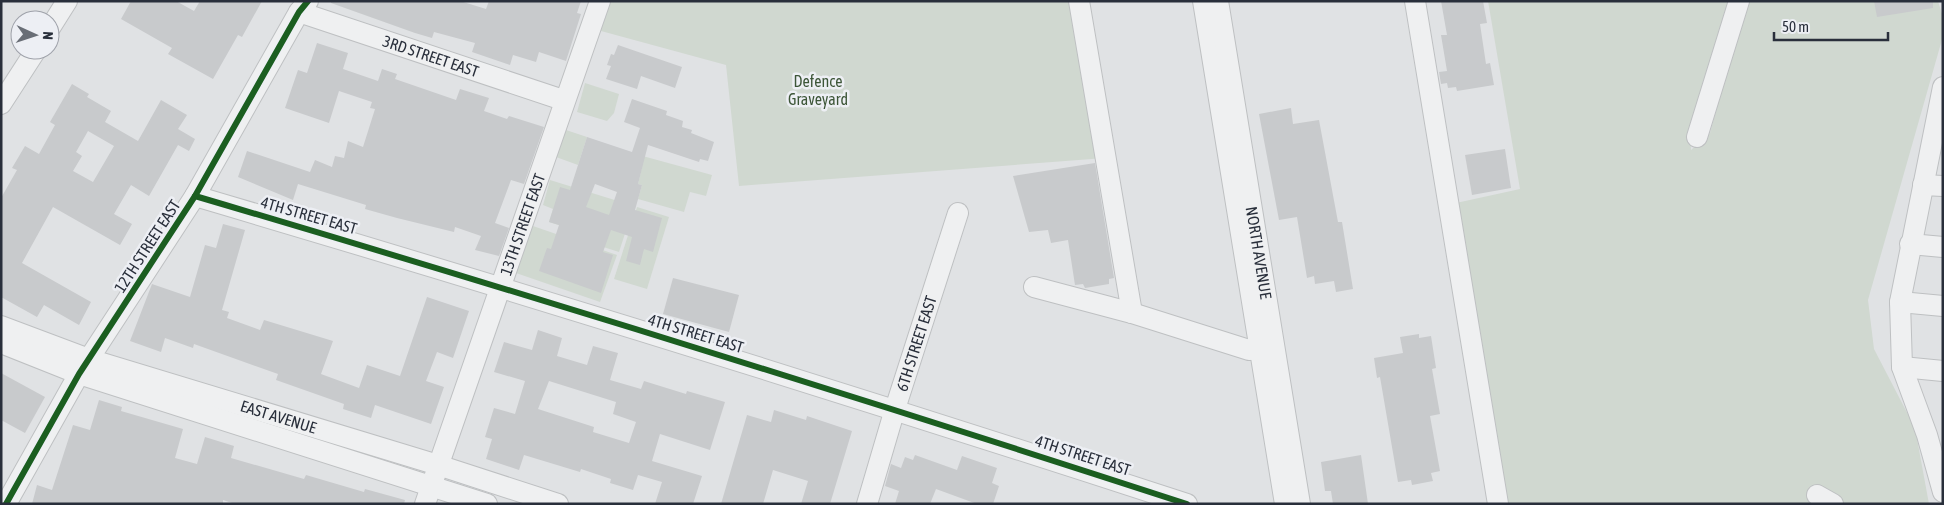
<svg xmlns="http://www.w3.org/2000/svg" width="1944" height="505" font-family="'Asap Condensed',sans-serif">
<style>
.green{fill:#d0d8d0}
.building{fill:#c8cacc;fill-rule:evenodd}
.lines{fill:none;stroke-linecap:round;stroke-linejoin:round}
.minor-casing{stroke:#bec0c2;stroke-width:22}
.minor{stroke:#eff0f1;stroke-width:20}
.cycleway-casing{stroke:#edeff4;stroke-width:9}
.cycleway{stroke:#1b5e20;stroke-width:6}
.labels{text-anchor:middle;stroke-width:5;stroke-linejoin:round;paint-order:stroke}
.street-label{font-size:16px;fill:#292f3b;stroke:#edeff4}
.park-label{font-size:16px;fill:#3c5537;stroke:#edeff4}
</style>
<rect width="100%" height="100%" fill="#e0e2e4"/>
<!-- green -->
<g class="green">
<path d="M601,1H1079L1105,158L739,186L726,65L590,28Z"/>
<path d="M1488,1H1733L1690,128L1691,150L1710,133L1746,1H1938L1943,17V36L1868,300L1874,349L1915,428L1929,504H1506L1456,203L1520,189Z"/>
<path d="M585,83L619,94L614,113L607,121L577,112Z"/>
<path d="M566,130L587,137L578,165L556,157Z"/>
<path d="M639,155L712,175L706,196L690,192L684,212L638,199L642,185L638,184L642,167Z"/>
<path d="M550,180L634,206L619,252L575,238L577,231L549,222L553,209L543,205Z"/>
<path d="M637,207L669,217L647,289L614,279Z"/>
<path d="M533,226L617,255L600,302L516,273Z"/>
</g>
<!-- building -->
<g class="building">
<path d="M131,1H176L194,11L200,1H262L242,37L238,35L213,79L168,54L172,48L121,19Z"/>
<path d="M331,1H460L486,9L489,1H581L577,13L581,14L566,61L539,52L536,62L513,55L510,65L472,52L475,43L434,32L432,38L415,33L331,3Z"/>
<path d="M1441,1H1483L1487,23L1480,24L1486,64L1490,63L1494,85L1457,91L1456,87L1448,88L1447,83L1441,84L1439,72L1447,71L1441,35H1447Z"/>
<path d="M1874,1H1933V8L1877,17Z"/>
<path d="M317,43L348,53L343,69L378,81L382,69L397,74L395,79L456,100L460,89L489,98L484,111L507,119L509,116L544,127L524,184L511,180L495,223L509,228L499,256L475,250L481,236L455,227L454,232L397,218L365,209L366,205L298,184L293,200L238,177L247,151L310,172L315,160L332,167L335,156L344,158L348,141L363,147L375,109L370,108L372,102L339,91L329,123L285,108L298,70L307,73Z"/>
<path d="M618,45L682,67L675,88L641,76L637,89L606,79L611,66L607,65L611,54L614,55Z"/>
<path d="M72,84L89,94L87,97L111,111L105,122L138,141L161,100L187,115L178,129L195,139L189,151L178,145L149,196L131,185L114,214L132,224L120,245L53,207L22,263L91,302L79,325L44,305L37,317L1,297V198L17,170L12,168L25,146L39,154L55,125L50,122ZM88,131L114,146L93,182L73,171L82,156L76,152Z"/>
<path d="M632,99L667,111L666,115L683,121L682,127L692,130L691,133L714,142L708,161L700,159L699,162L648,145L638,184L642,185L635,210L662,218L653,252L644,249L640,265L626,261L632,237L611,230L603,252L613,255L601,293L539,271L547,248L551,249L559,225L549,222L560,187L570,190L587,137L632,152L640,128L624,122ZM595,184L617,192L609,215L586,207Z"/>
<path d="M1291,108L1293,124L1319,120L1338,222H1342L1353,289L1336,292L1334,281L1315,284L1314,276L1307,278L1297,217L1279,220L1259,114Z"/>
<path d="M1505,149L1511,188L1472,195L1465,155Z"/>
<path d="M1095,163L1114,278L1109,279V284L1085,288L1083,284L1075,285L1068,240L1051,243L1048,230L1029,232L1013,176Z"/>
<path d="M223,224L245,230L222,310L229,312L227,318L260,330L264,320L333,341L321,374L359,388L367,365L400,376L427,297L469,311L453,358L437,352L426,381L444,387L431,424L375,405L371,418L343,409L344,404L276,380L278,374L194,344L193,348L165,338L161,352L130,341L152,284L190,297L205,245L216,248Z"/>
<path d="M673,278L739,295L729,332L663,314Z"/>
<path d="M538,330L562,338L557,356L587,365L593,346L618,353L610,380L641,389L644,381L686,394L687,391L725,402L710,450L660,434L652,461L702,476L693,504H655L662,482L638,475L633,490L610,483L611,479L581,469L580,472L524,455L519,470L486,459L492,439L485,437L494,408L515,414L525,381L494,372L504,342L532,350ZM549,381L616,402L613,414L636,422L629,443L593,432L594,427L538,409Z"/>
<path d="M1419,334V338L1431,336L1436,368L1432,369L1440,414L1430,416L1440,471L1431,473L1433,481L1412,485L1411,480L1398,482L1380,377L1377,378L1374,358L1403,353L1400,337Z"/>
<path d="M1,373L45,397L25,433L1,420Z"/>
<path d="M99,400L122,407L121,411L183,429L175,458L197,464L205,437L234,446L231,458L304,479L306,475L364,492L365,489L405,500L404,504H235L223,500V504H32L37,485L52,490L73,425L90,430Z"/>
<path d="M774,410L806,420L807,416L852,431L830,504H801L808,481L773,470L763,504H721L747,415L771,422Z"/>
<path d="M915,455L957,470L962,456L997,468L992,483L999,486L993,504H977L936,489L930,504H895L899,491L885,486L891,464L901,468L905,457L913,460Z"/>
<path d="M1361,455L1368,504H1333L1331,491H1325L1321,462Z"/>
</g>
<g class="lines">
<defs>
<g id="minor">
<path d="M1079,1L1132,313"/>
<path d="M1203,1L1285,504"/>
<path id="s1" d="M1218,1L1300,504"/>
<path d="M1415,1L1498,504"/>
<path id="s2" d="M299,12L563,100"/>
<path d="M50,28L67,1"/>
<path d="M1943,87L1900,302L1902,367L1927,435L1943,492"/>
<path d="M1,104L36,50"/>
<path d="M1697,137L1739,1"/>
<path d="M1923,185L1943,186"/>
<path d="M195,196C527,294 858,397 1187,504"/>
<path d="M1910,244L1943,247"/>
<path d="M1034,287L1132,313L1249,350L1273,349"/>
<path d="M1900,302L1943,306"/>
<path id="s3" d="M1,326L89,359L438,465L558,504"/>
<path d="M1,343L79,374L487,504"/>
<path d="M1902,367L1943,371"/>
<path d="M1817,495L1833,504"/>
<path d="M6,504L79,374L195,196L299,12L308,1"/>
<path id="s4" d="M425,504L600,1"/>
<path id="s5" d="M867,504L895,409L958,213"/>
</g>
</defs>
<!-- minor casing -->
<use href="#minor" class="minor-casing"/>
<!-- minor -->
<use href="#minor" class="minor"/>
<defs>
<g id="cycleway">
<path d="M195,196C527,294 858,397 1187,504"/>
<path d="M6,504L79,374L195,196L299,12L308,1"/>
</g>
</defs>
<!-- cycleway casing -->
<use href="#cycleway" class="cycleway-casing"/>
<!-- cycleway -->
<use href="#cycleway" class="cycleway"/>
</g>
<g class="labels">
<!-- street labels -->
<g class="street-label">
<text dy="6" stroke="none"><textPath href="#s2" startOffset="139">3RD STREET EAST</textPath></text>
<text transform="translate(309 215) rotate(16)" y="6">4TH STREET EAST</text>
<text dy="6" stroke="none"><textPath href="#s4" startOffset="296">13TH STREET EAST</textPath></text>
<text transform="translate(147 246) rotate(-57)" y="6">12TH STREET EAST</text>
<text dy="6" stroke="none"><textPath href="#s1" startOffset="255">NORTH AVENUE</textPath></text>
<text transform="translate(696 333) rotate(17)" y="6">4TH STREET EAST</text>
<text dy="6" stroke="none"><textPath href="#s5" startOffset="168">6TH STREET EAST</textPath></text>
<text dy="6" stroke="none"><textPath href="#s3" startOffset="292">EAST AVENUE</textPath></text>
<text transform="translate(1083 455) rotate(18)" y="6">4TH STREET EAST</text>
</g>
<!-- park labels -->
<g class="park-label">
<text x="818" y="87">Defence<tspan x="818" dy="18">Graveyard</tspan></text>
</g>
</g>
<!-- border -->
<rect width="1944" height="505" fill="none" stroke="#292f3b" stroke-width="5"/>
<!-- north arrow -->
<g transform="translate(35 35) rotate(93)"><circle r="24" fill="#edeff4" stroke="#9fa2aa"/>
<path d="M0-4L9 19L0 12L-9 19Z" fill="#696e76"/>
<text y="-8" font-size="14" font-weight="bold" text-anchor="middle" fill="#292f3b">N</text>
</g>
<!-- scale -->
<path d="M1774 32v8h114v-8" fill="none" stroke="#292f3b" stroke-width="2.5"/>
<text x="1782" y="32" font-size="15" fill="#292f3b" stroke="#edeff4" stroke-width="4" paint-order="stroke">50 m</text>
</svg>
